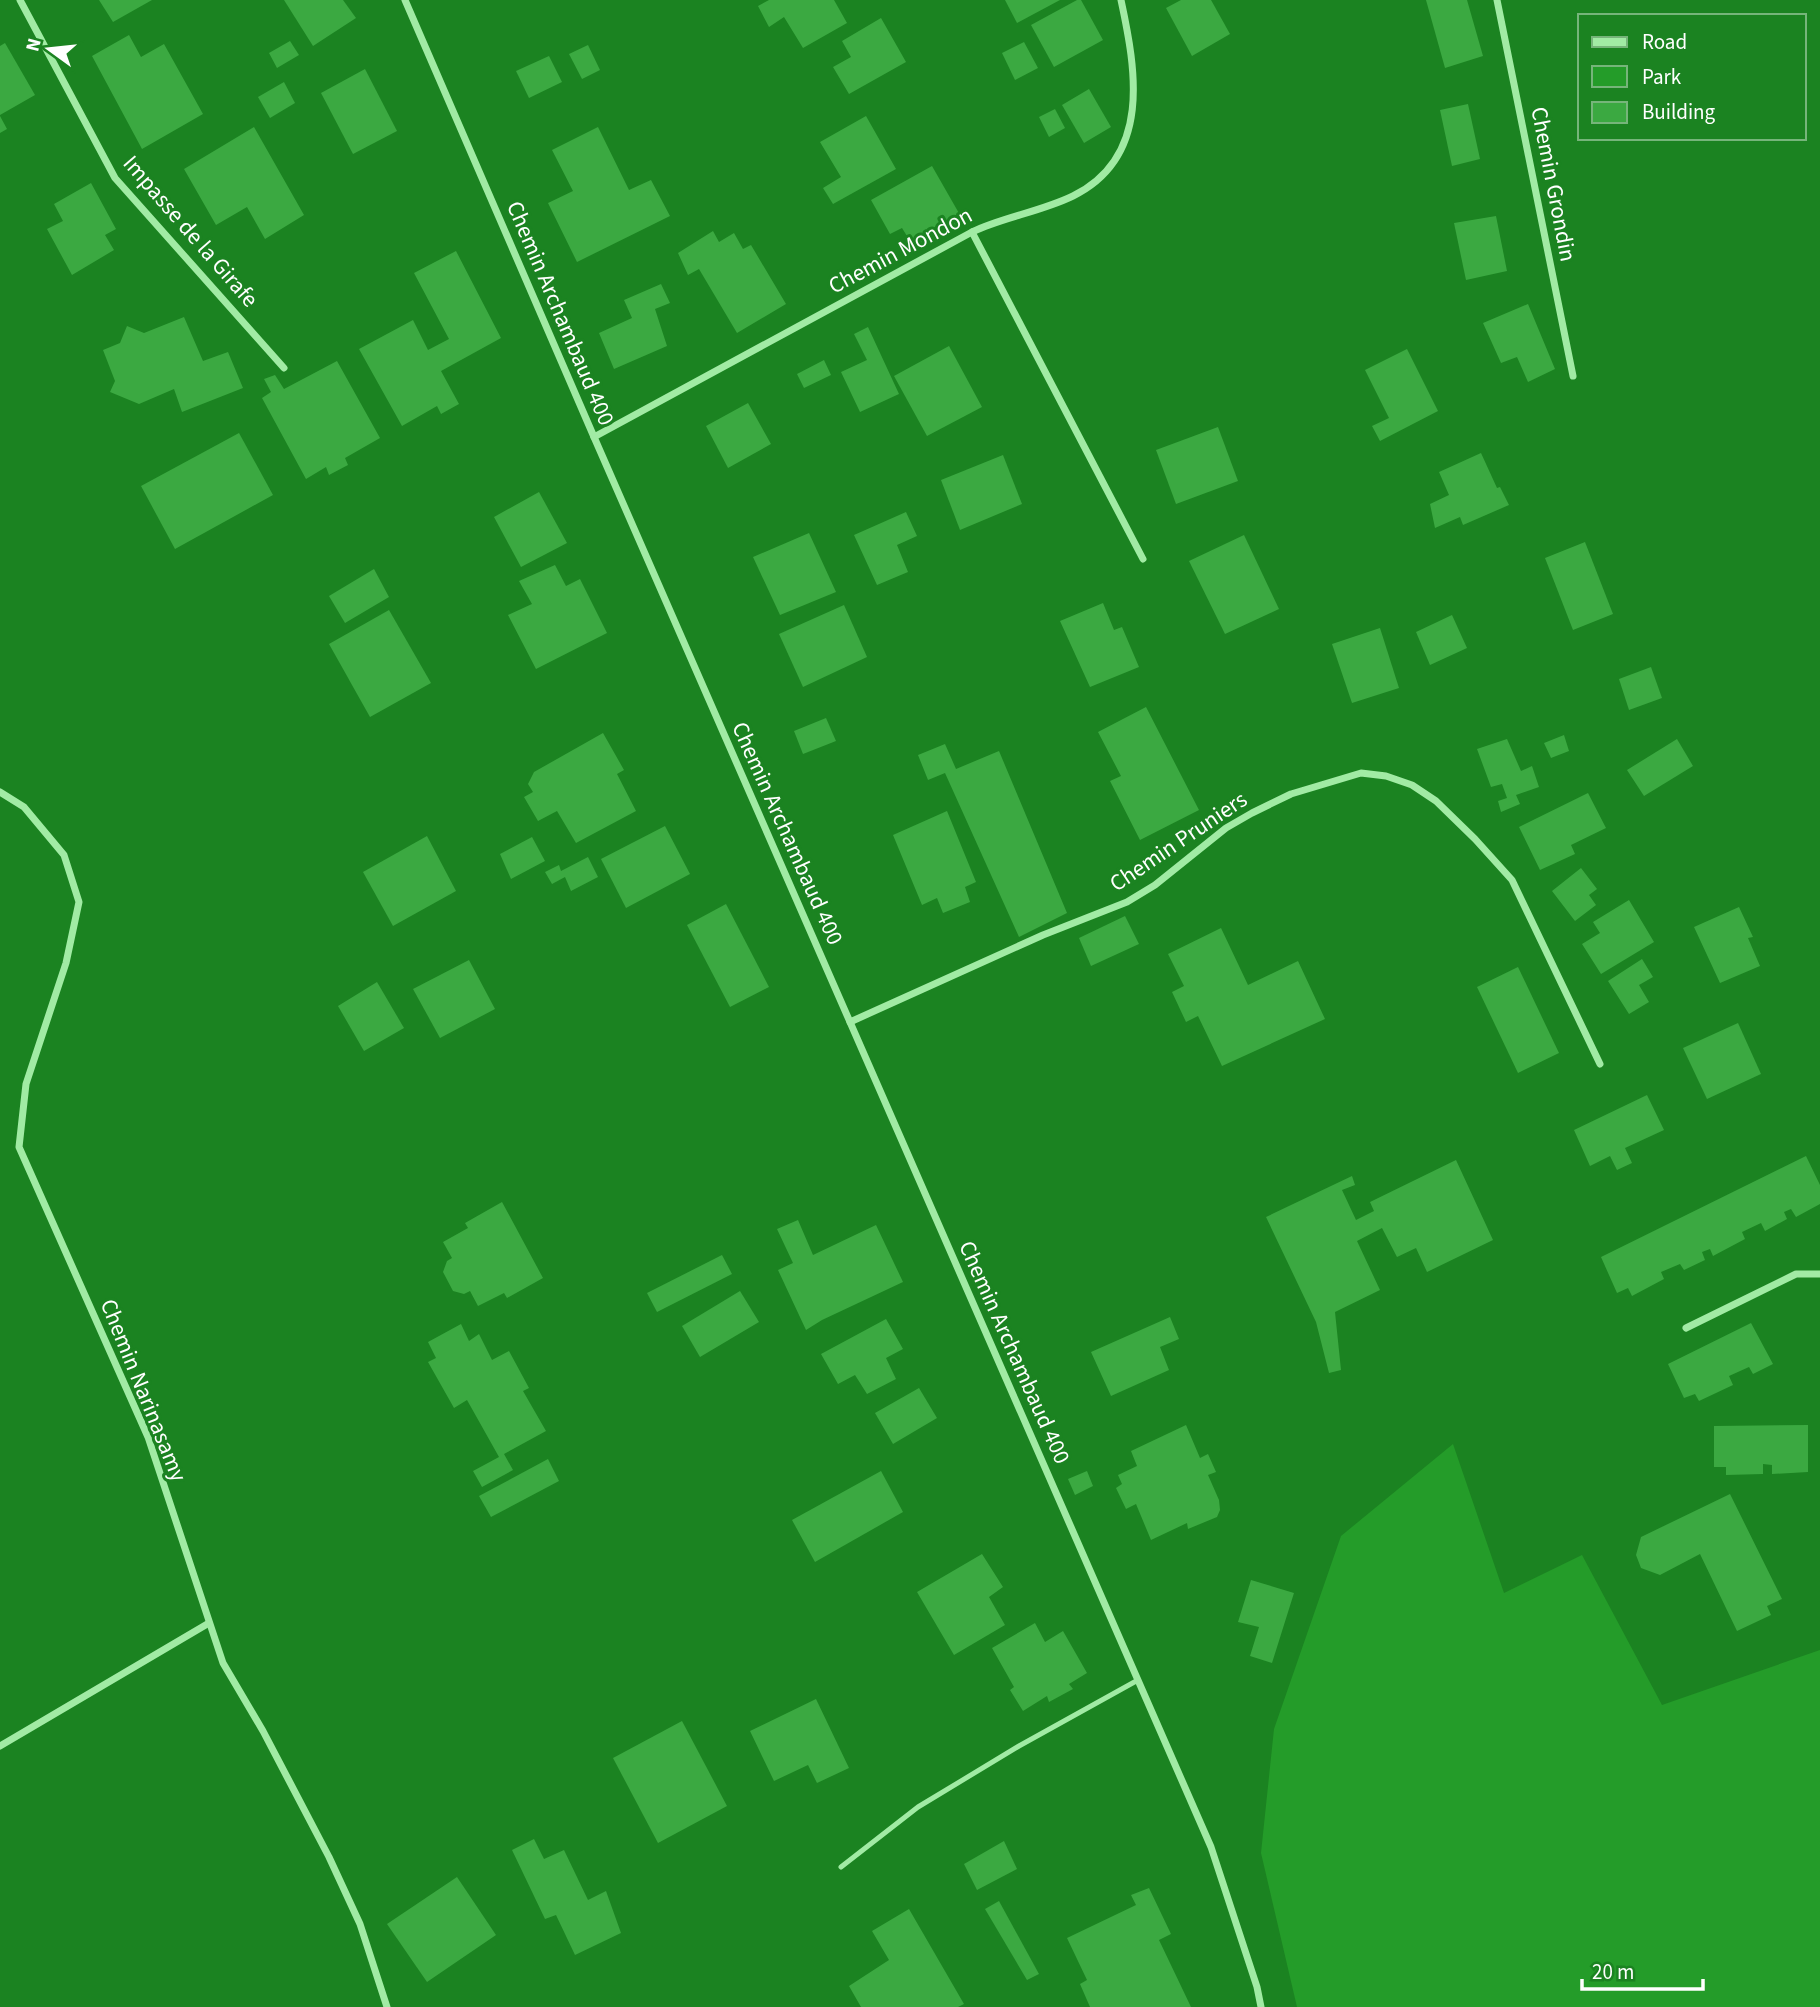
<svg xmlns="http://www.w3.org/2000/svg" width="1820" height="2007" font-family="'Source Sans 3',sans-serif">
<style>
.green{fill:#249c29}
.building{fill:#3ba941}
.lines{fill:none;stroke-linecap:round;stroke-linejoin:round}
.service{stroke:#a1eba4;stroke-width:5}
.minor{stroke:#a1eba4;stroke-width:7}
.labels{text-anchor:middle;stroke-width:6;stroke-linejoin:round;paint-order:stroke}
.street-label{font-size:23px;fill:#fff;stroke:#1b8321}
</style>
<rect width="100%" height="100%" fill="#1b8321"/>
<!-- green -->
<path class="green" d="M1453,1444L1504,1593L1582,1555L1662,1705L1820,1650V2007H1297L1261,1853L1274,1729L1341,1536Z"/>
<!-- building -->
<g class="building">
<path d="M99,0H152L113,22Z"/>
<path d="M284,0H343L356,18L313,46Z"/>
<path d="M769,0H834L847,23L803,48L784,17L769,27L758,6Z"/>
<path d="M1005,0H1060L1017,23Z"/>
<path d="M1077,0H1081L1103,40L1054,67L1031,25Z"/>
<path d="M1181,0H1211L1230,34L1192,56L1166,8Z"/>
<path d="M1426,0H1467L1483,56L1445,68Z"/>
<path d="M881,18L906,62L849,94L833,67L851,57L842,41Z"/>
<path d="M129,35L141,57L164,44L203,114L142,149L92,56Z"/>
<path d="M290,41L299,55L277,68L269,53Z"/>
<path d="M1024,42L1038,68L1015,80L1002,53Z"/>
<path d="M5,43L35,95L0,115V46Z"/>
<path d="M588,45L600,70L582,79L569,54Z"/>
<path d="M549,56L562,82L529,98L516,71Z"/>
<path d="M365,69L397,131L353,154L321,93Z"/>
<path d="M284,82L295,103L270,118L258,97Z"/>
<path d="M1089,89L1111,127L1084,143L1062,105Z"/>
<path d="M1468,104L1480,159L1452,166L1440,110Z"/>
<path d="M1055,109L1065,128L1049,137L1039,117Z"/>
<path d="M0,116L7,129L0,133Z"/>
<path d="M866,116L896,169L833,204L823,188L841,177L820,142Z"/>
<path d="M254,127L304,215L265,239L247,207L216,225L184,169Z"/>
<path d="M598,127L629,190L651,180L670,216L577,262L548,203L573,191L552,150Z"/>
<path d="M932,166L964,222L915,249L902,228L890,234L871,200Z"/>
<path d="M91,183L116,229L105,235L114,250L72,275L47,229L63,221L54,204Z"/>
<path d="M1496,216L1507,271L1466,280L1454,223Z"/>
<path d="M713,231L719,242L734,233L743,249L751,245L786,304L737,333L699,269L688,275L678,253Z"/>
<path d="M456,251L501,338L441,371L459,404L441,414L437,406L402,426L359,349L413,320L428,350L449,339L414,273Z"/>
<path d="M661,284L670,303L655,309L667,346L614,369L599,333L632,318L624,300Z"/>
<path d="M1528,304L1555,369L1528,382L1517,357L1501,363L1483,323Z"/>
<path d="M184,317L203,361L228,352L243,388L182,412L174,389L139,404L110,392L115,381L103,350L120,343L127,326L144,333Z"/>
<path d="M868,327L899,394L860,412L841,372L867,360L854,334Z"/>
<path d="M949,346L982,407L927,436L894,376Z"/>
<path d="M1407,349L1438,411L1380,441L1372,426L1389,418L1365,370Z"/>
<path d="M824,360L831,375L804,388L797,374Z"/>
<path d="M337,361L380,438L345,458L348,465L329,475L326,467L306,479L262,398L271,392L264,379L275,375L284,389Z"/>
<path d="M748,403L771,444L728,468L706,426Z"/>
<path d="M1218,427L1238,481L1176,504L1156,450Z"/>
<path d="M239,433L273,495L175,549L141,486Z"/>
<path d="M1481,453L1497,488L1500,487L1509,505L1463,525L1460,517L1435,528L1430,504L1449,495L1439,472Z"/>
<path d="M1003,455L1022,504L960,530L941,480Z"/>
<path d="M539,492L567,543L521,567L494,517Z"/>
<path d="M906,512L917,536L897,545L908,572L877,585L854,535Z"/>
<path d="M809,533L836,592L780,615L753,557Z"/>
<path d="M1244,535L1279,609L1225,634L1189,561Z"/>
<path d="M1585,542L1613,614L1573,630L1545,558Z"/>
<path d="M555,565L566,586L580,579L607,633L536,669L508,615L532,604L519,581Z"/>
<path d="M374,569L389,597L345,623L329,596Z"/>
<path d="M1103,603L1114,630L1122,627L1139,667L1090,687L1060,621Z"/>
<path d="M844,605L867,657L803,687L779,634Z"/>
<path d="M389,610L431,683L370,717L329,644Z"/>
<path d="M1452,615L1467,648L1430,665L1416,632Z"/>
<path d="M1380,628L1399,688L1352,703L1332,644Z"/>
<path d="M1651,667L1662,698L1629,710L1619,679Z"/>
<path d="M1146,707L1199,810L1140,840L1110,781L1121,776L1098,732Z"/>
<path d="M826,718L836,741L803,754L794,731Z"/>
<path d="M603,733L624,770L617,774L636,811L576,843L557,811L538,821L524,797L533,792L528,784L534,772Z"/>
<path d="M1564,735L1569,751L1551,758L1544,743Z"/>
<path d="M1507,739L1521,771L1532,766L1539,787L1516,795L1520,804L1501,812L1498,801L1507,798L1502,784L1491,787L1477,749Z"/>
<path d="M1677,739L1693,766L1644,796L1627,770Z"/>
<path d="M945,744L956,769L999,751L1067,913L1019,937L945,773L928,780L918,755Z"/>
<path d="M1588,793L1606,828L1571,845L1575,854L1540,870L1519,827Z"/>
<path d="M947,811L976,882L965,887L970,902L943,913L937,898L922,905L893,835Z"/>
<path d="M665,826L690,874L626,908L601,859Z"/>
<path d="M427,836L456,891L393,926L363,872Z"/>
<path d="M532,837L545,861L511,879L500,854Z"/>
<path d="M588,857L598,877L571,891L565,877L552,884L545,872L559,865L561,871Z"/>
<path d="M1581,868L1597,889L1589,895L1596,905L1575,921L1552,891Z"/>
<path d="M1629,900L1654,942L1601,974L1582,944L1600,933L1593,922Z"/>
<path d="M726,904L769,987L730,1007L687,925Z"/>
<path d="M1739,907L1753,937L1748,938L1760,966L1720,983L1694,927Z"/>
<path d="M1125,916L1139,944L1091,966L1079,938Z"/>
<path d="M1221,928L1248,985L1298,961L1325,1019L1222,1066L1198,1016L1186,1022L1172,992L1184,986L1168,954Z"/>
<path d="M1642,959L1653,977L1639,985L1649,1002L1629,1014L1608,981Z"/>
<path d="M469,960L495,1009L440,1038L413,989Z"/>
<path d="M1518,967L1559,1053L1518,1073L1477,987Z"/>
<path d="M377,982L404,1028L364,1051L338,1006Z"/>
<path d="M1738,1023L1761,1074L1707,1099L1683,1048Z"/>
<path d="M1647,1095L1664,1130L1625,1148L1632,1163L1617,1170L1610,1156L1590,1166L1574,1130Z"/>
<path d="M1806,1156L1820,1185V1204L1796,1217L1791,1209L1784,1212L1787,1219L1765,1231L1761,1223L1742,1232L1745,1239L1713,1256L1710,1249L1702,1252L1705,1260L1684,1270L1680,1264L1661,1272L1664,1279L1632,1296L1628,1288L1617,1293L1601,1257Z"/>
<path d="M1456,1160L1493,1240L1427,1272L1416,1248L1397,1257L1382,1228L1357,1241L1380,1290L1335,1312L1341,1370L1329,1373L1316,1322L1266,1217L1352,1176L1355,1185L1342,1190L1356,1220L1374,1211L1370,1202Z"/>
<path d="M502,1202L543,1278L507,1298L504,1293L478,1306L470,1291L464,1294L453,1291L443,1272L447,1261L452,1258L443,1242L468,1228L465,1223Z"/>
<path d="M798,1220L813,1255L876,1225L903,1282L822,1320L806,1330L778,1270L793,1263L777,1229Z"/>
<path d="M722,1255L732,1274L657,1312L647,1293Z"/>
<path d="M740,1291L759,1322L700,1357L682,1326Z"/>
<path d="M1170,1317L1179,1339L1160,1347L1169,1370L1111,1396L1091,1352Z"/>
<path d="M886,1319L903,1349L886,1358L896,1379L867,1394L855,1375L838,1384L821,1354Z"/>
<path d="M1751,1323L1773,1364L1753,1374L1749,1367L1729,1376L1733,1385L1699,1401L1695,1394L1684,1398L1668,1364Z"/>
<path d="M461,1324L469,1341L479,1334L492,1360L509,1351L529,1388L523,1391L546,1431L504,1454L513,1470L482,1487L473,1471L499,1457L467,1400L454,1408L428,1362L436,1358L428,1342Z"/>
<path d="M919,1388L937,1418L893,1444L875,1413Z"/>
<path d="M1186,1425L1200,1458L1208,1454L1216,1472L1208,1475L1219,1500L1220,1510L1217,1517L1188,1529L1187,1523L1151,1540L1136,1504L1126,1509L1116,1488L1122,1484L1118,1475L1137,1466L1131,1451Z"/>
<path d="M1808,1425V1472L1772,1474V1465L1763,1464V1474L1726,1475V1467H1714V1426Z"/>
<path d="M548,1459L559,1481L491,1517L479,1496Z"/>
<path d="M881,1471L903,1512L815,1562L792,1520Z"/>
<path d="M1087,1471L1093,1486L1075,1495L1068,1479Z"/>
<path d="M1730,1494L1782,1599L1767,1606L1771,1615L1737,1631L1700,1554L1660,1575L1641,1568L1636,1555L1641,1537Z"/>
<path d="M982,1554L1003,1587L989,1597L1005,1625L954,1655L917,1592Z"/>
<path d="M1251,1580L1294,1593L1272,1663L1250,1656L1259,1627L1238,1622Z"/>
<path d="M1035,1623L1045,1642L1063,1631L1087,1673L1069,1684L1073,1689L1049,1702L1047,1696L1023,1711L1010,1690L1014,1687L992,1648Z"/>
<path d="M816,1699L849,1768L817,1783L808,1765L774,1781L750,1731Z"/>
<path d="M682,1721L727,1806L658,1843L613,1758Z"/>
<path d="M534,1839L544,1859L564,1850L588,1900L606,1891L621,1933L575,1955L556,1915L545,1919L512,1850Z"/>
<path d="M1004,1841L1017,1869L977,1890L964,1864Z"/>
<path d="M457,1877L496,1935L427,1982L387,1924Z"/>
<path d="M1149,1888L1171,1934L1159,1940L1191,2007H1090L1080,1984L1087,1980L1067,1938L1136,1905L1131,1895Z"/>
<path d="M999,1901L1039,1974L1027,1980L985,1909Z"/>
<path d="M909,1909L964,2004L958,2007H861L849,1986L889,1960L872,1931Z"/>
</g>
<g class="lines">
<!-- service -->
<path class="service" d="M841,1867L918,1807L1019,1746L1138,1680"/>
<!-- minor -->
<g class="minor">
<path d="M20,0L115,178L284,368"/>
<path d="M405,0L594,437L1211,1847L1257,1987L1261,2007"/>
<path d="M1497,0L1573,376"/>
<path d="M972,232L1143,559"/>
<path d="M594,437L972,232C1003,217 1040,212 1073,196C1152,157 1136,70 1121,0"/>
<path d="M0,792L24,807L64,855L79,902L66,963L26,1084L19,1147L148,1437L223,1663L263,1731L329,1857L360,1924L387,2007"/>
<path d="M850,1022L1043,935L1127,902L1155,885L1226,828L1252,813L1291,794L1361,773L1386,776L1412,785L1436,801L1475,839L1512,880L1600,1064"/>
<path d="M1686,1328L1796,1274H1820"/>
<path d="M0,1746L209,1623"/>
</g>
</g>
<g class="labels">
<!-- street labels -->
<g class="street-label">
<text transform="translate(1554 184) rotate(79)" y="8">Chemin Grondin</text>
<text transform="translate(191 231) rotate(49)" y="8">Impasse de la Girafe</text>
<text transform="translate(900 250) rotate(-28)" y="8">Chemin Mondon</text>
<text transform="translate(561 313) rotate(67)" y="8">Chemin Archambaud 400</text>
<text transform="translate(788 833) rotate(66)" y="8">Chemin Archambaud 400</text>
<text transform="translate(1178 841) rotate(-34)" y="8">Chemin Pruniers</text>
<text transform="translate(1015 1352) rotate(66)" y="8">Chemin Archambaud 400</text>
<text transform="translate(144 1390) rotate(68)" y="8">Chemin Narinasamy</text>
</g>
</g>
<!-- legend -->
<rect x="1578" y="14" width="228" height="126" fill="#1b8321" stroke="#76b57a" stroke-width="2"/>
<rect x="1592" y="37" width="35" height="10" fill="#a1eba4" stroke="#76b57a" stroke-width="2"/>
<text x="1642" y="49" font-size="21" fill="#ffffff">Road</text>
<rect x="1592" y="66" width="35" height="21" fill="#249c29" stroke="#76b57a" stroke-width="2"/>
<text x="1642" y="84" font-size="21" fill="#ffffff">Park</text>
<rect x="1592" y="102" width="35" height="21" fill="#3ba941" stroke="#76b57a" stroke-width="2"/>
<text x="1642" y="119" font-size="21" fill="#ffffff">Building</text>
<!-- north arrow -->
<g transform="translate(49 49) rotate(285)" stroke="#1b8321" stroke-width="5" paint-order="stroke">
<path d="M0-5L12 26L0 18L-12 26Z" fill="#ffffff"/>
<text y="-10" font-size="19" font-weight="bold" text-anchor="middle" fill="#ffffff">N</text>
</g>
<!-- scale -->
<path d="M1582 1979v10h121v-10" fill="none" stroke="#ffffff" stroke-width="3.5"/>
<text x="1592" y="1979" font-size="21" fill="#ffffff" stroke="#1b8321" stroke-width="5" paint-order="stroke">20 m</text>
</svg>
